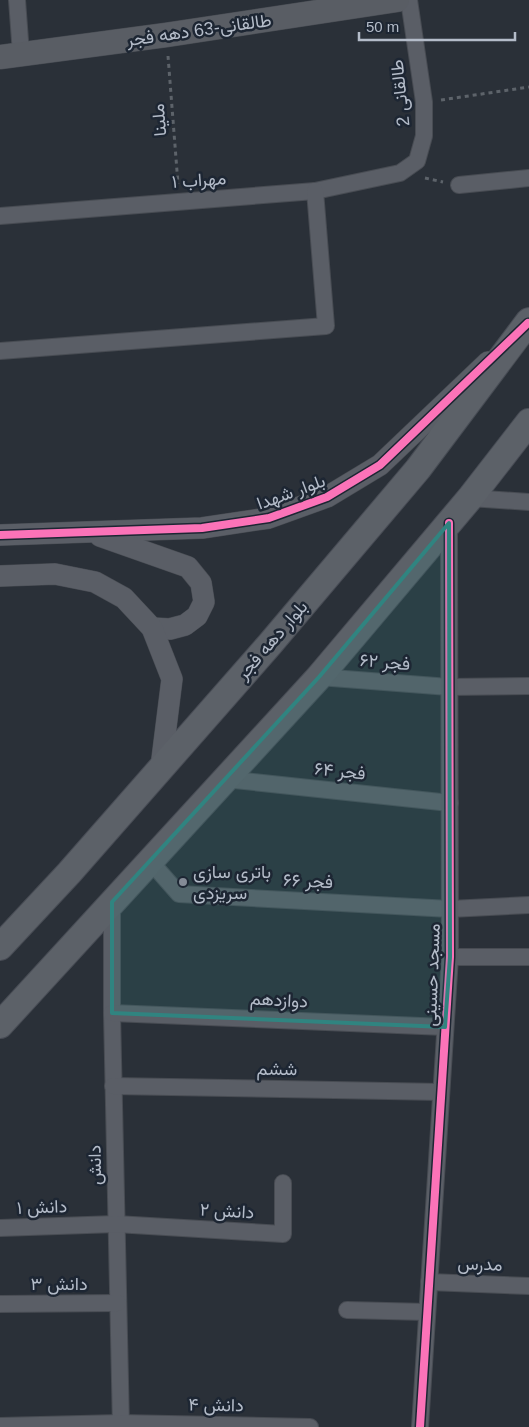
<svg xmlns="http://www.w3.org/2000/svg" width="529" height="1427" font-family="Helvetica,Vazirmatn,sans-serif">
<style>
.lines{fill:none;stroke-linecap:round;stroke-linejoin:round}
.minor-casing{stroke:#484c53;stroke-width:18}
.tertiary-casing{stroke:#484c53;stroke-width:22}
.secondary-casing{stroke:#484c53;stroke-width:25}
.primary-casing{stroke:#484c55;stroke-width:28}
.path{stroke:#5d636a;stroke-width:3;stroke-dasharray:4 4;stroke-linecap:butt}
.minor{stroke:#5a5e66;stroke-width:16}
.tertiary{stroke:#5a5e66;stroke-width:21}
.secondary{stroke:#595d64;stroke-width:24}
.primary{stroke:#5c6168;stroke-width:26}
.cycleway-casing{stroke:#1d2633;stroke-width:11}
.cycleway{stroke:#fb73b8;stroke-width:8}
.marked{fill:#308480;fill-opacity:0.2;stroke:#308480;stroke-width:4;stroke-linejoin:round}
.poi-dot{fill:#848b96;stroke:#1d2633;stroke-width:2}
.labels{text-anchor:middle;stroke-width:5;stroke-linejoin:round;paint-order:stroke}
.street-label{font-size:18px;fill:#b4bcc9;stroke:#1d2633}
.poi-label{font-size:18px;fill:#b4bcc9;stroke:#1d2633;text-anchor:start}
</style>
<rect width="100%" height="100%" fill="#2a3038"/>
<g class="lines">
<defs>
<g id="minor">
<path d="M17,0L21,54"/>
<path d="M459,185L529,178"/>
<path d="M0,216L315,191L400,173L417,161L424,136V102L409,0"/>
<path d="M0,351L326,326L315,191"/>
<path d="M470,498L529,502"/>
<path d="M319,677L449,687L529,686"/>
<path d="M225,779L450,803"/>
<path d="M150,861L179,894L450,909L529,905"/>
<path d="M112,902V1013L121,1427"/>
<path d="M450,957H529"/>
<path d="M112,1013L445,1027"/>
<path d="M113,1086L441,1092"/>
<path d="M0,1228L116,1224L283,1234V1183"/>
<path d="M429,1282L529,1286"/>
<path d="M0,1304L118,1303"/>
<path d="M347,1310L427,1312"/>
<path d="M0,1426L120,1423L310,1427"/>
<path d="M420,1427L450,957L449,523"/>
</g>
<g id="tertiary">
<path d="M0,535L202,528L269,518L327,497L380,465L488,362"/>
<path d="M100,536L188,567L201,583L204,602L197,616L185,625L170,629L152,628"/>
<path d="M0,576L55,574L95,582L124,598L152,628L172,679L161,767"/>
</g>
<path id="secondary" d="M0,57L166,35L397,0"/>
<g id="primary">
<path d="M0,947L69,873L270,644L418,469L529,321"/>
<path d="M0,1025L319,677L470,498L529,422"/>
</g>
</defs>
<!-- minor casing -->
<use href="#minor" class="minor-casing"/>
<!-- tertiary casing -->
<use href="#tertiary" class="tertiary-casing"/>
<!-- secondary casing -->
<use href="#secondary" class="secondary-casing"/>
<!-- primary casing -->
<use href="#primary" class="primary-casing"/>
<!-- path -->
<g class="path">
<path d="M168,56L178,184"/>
<path d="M441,100L529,87"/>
<path d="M425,178L443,182"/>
</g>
<!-- minor -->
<use href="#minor" class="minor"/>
<!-- tertiary -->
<use href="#tertiary" class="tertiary"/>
<!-- secondary -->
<use href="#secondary" class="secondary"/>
<!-- primary -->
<use href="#primary" class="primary"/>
<defs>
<g id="cycleway">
<path d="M0,535L202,528L269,518L327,497L380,465L528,323"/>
<path d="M420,1427L450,957L449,523"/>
</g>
</defs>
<!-- cycleway casing -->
<use href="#cycleway" class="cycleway-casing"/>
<!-- cycleway -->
<use href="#cycleway" class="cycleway"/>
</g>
<!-- marked area -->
<path class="marked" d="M449,523L450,957L445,1027L112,1013V902L319,677Z"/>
<!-- markers -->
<circle class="poi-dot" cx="183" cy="882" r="5"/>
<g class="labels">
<!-- street labels -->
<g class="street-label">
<text transform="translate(199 30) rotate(-8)" y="6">طالقانی-63 دهه فجر</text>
<text transform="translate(400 93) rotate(-96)" y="6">طالقانی 2</text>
<text transform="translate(159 120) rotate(-95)" y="6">ملینا</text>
<text transform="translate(199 180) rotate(-4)" y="6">مهراب ۱</text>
<text transform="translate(291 492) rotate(-20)" y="6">بلوار شهدا</text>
<text transform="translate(272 640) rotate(-49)" y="6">بلوار دهه فجر</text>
<text transform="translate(385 662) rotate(5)" y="6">فجر ۶۲</text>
<text transform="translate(340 771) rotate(6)" y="6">فجر ۶۴</text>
<text transform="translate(308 881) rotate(3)" y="6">فجر ۶۶</text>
<text transform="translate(432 975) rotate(-88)" y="6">مسجد حسینی</text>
<text transform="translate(279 1000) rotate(3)" y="6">دوازدهم</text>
<text transform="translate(277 1069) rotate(1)" y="6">ششم</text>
<text transform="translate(95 1165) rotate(-91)" y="6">دانش</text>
<text transform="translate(42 1207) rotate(-2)" y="6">دانش ۱</text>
<text transform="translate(227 1211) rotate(3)" y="6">دانش ۲</text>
<text transform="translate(480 1264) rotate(2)" y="6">مدرس</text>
<text x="59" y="1290">دانش ۳</text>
<text transform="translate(216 1405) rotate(1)" y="6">دانش ۴</text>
</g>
<!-- poi labels -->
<g class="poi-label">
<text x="193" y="878">باتری سازی<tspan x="193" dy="21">سریزدی</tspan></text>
</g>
</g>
<!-- scale -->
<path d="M359 32v8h156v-8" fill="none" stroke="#b4bcc9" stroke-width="2.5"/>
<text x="366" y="32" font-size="15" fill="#b4bcc9" stroke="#1d2633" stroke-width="4" paint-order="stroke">50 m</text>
</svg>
